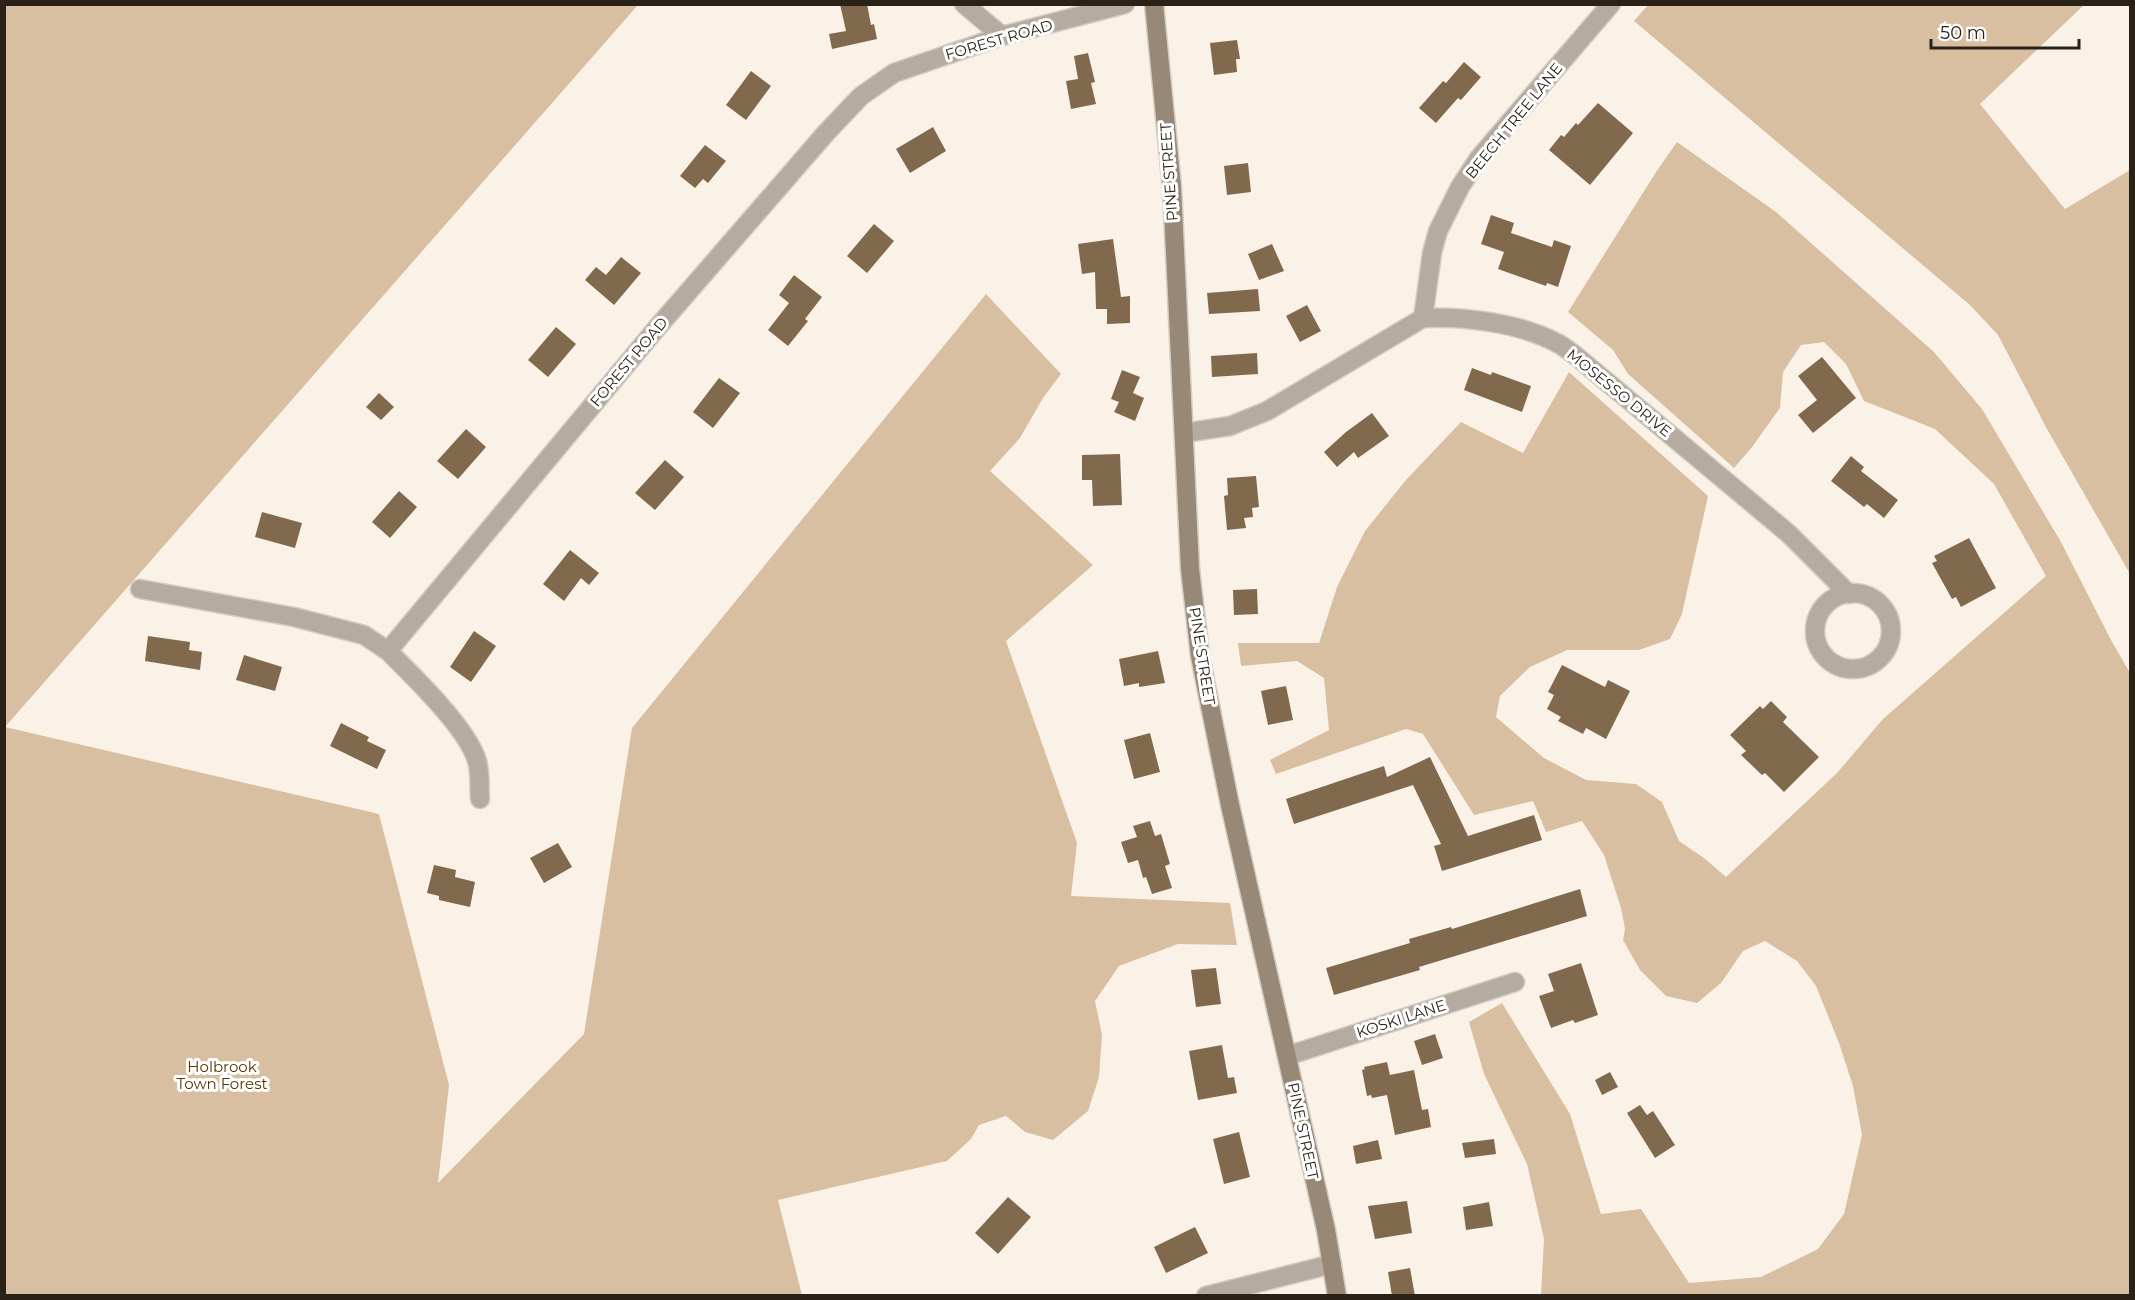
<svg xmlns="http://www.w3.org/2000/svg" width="2135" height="1300" font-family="Montserrat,sans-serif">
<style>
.forest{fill:#d8bfa1}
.building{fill:#80694d}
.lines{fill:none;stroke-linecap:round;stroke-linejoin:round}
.minor-casing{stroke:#d5cdc2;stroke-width:21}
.secondary-casing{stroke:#d5cdc2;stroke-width:21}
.minor{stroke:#b5aba0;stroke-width:18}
.secondary{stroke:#978877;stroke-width:18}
.labels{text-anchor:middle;stroke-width:6;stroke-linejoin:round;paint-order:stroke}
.street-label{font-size:15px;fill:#2a2217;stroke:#fff}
.park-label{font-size:15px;fill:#573600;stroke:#fff}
</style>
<rect width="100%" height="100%" fill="#fbf2e7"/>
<!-- forest -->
<g class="forest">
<path d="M5,4L638,5L5,727L379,814L449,1085L438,1183L584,1034L632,728L986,294L1061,374L1043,398L1020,438L990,471L1093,565L1006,641L1077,843L1071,896L1230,903L1237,945L1178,944L1119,966L1095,1001L1102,1035L1099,1077L1088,1111L1053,1140L1025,1132L1006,1116L979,1125L971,1139L947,1161L778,1200L802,1295H5Z"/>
<path d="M1648,5H2084L1980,104L2065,209L2130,170V574L2047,429L1998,335L1970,305L1634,21Z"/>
<path d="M1677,142L1776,212L1934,352L1982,409L2061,542L2111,640L2130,673V1295H1541L1544,1239L1527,1164L1484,1074L1469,1022L1502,1003L1570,1114L1601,1214L1641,1209L1689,1283L1761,1277L1818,1249L1844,1214L1862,1135L1853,1086L1839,1043L1816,986L1797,961L1765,941L1743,951L1721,983L1697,1003L1666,996L1640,970L1623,940L1625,929L1621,908L1604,855L1582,821L1546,832L1533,801L1474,815L1423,734L1406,729L1276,774L1270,760L1329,730L1324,678L1297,661L1241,666L1238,643H1319L1337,587L1365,531L1406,480L1461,422L1523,453L1569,372L1708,496L1682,614L1670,639L1639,650H1567L1530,667L1500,696L1496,717L1544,758L1586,780L1636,784L1662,802L1679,841L1704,858L1726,877L1837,773L1883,719L2046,576L1994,484L1935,429L1864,401L1846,364L1824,342L1801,345L1783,372L1780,408L1752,447L1734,468L1628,374L1613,350L1568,312L1656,172Z"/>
</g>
<!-- building -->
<g class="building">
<path d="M840,4H867L871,25L874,24L877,39L832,49L829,34L846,31Z"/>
<path d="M1237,40L1240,59H1236L1237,72L1214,75L1210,43Z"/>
<path d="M1088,53L1095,82L1091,83L1096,104L1071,109L1066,81L1078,79L1074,56Z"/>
<path d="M1464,62L1481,77L1461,100L1458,98L1436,123L1419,108L1443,81L1446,83Z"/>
<path d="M751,71L771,86L746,120L726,105Z"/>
<path d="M1598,103L1633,133L1590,185L1549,150L1561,135L1564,137L1576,123L1578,125Z"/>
<path d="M933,127L946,151L910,173L896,149Z"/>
<path d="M705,145L726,161L708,183L703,179L695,188L680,176Z"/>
<path d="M1248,163L1251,192L1227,195L1224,166Z"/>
<path d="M1491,215L1514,223L1511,233L1552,247L1554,240L1571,246L1558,287L1547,283L1546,286L1498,269L1504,252L1481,244Z"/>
<path d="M874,224L894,241L867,273L847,256Z"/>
<path d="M1113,239L1121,297L1130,296V323L1107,324V309H1096L1095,272L1082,274L1078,244Z"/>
<path d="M1272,244L1284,271L1259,280L1248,254Z"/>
<path d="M621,257L641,273L614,305L585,280L596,267L606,275Z"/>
<path d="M794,275L822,297L805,319L808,321L788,346L768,330L789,303L779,295Z"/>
<path d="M1258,289L1260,311L1209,314L1207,293Z"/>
<path d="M1307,305L1321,331L1300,342L1286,316Z"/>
<path d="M556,327L576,344L548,377L528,360Z"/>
<path d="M1257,353L1258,374L1212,377L1211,356Z"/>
<path d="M1822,357L1856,398L1813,433L1798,415L1817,400L1798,376Z"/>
<path d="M1472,368L1491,375L1492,372L1531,386L1522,412L1464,390Z"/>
<path d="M1122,370L1140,377L1133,393L1144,398L1135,421L1114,412L1119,402L1111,399Z"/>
<path d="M719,378L740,393L713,428L693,412Z"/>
<path d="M379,393L394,407L381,420L366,407Z"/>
<path d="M1372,413L1389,436L1358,458L1354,452L1337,467L1324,452L1346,432Z"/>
<path d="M466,429L486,447L458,479L437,461Z"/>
<path d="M1120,454L1122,505L1093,506L1092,480H1082V455Z"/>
<path d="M1851,456L1864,467L1861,471L1898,500L1884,518L1867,504L1864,507L1831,481Z"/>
<path d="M665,460L684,477L655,510L635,493Z"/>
<path d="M1256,476L1259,507L1252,508L1253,517L1244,518L1246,528L1227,530L1224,496L1228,495L1227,478Z"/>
<path d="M399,491L417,507L390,538L372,522Z"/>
<path d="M262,512L302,523L295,548L255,537Z"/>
<path d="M1969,538L1996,588L1961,607L1956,597L1952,599L1932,563L1937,561L1934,556Z"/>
<path d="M570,550L599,573L589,585L581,578L564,601L543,584Z"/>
<path d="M1257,589L1258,614L1234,615L1233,590Z"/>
<path d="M474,631L496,646L471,682L450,667Z"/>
<path d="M148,636L190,642L189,650L202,652L200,670L145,661Z"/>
<path d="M1158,651L1165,683L1139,687V683L1124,686L1119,659Z"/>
<path d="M244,655L282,667L275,691L236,680Z"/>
<path d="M1562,665L1605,687L1608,680L1630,691L1606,739L1586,728L1583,734L1558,721L1561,717L1547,709L1554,695L1548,692Z"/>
<path d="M1286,686L1293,720L1268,725L1261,691Z"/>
<path d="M1771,701L1787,717L1783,722L1819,757L1784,792L1765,773L1762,775L1741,755L1746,751L1730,735L1760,706L1763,709Z"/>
<path d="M341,723L369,737L367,741L386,750L377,769L330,746Z"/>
<path d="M1150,733L1160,772L1134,779L1124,740Z"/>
<path d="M1430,757L1468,836L1534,815L1542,840L1442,871L1434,846L1441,844L1413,785L1294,824L1286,799L1384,766L1387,777Z"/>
<path d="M1150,821L1155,836L1161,834L1170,864L1165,866L1172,888L1152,894L1146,877L1143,878L1138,860L1128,863L1121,842L1137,837L1133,826Z"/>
<path d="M558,843L572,867L544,883L530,858Z"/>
<path d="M434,865L456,870L455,877L475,882L470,907L439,900V896L427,893Z"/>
<path d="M1580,889L1587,916L1419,967L1420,970L1334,995L1326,968L1410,943L1409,939L1451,927L1452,929Z"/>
<path d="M1581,963L1598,1015L1575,1023L1573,1020L1551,1028L1539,996L1554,991L1548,974Z"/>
<path d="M1216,968L1221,1004L1196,1007L1191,970Z"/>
<path d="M1435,1034L1443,1058L1422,1065L1414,1041Z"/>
<path d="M1222,1045L1228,1078L1234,1077L1237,1093L1198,1100L1189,1051Z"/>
<path d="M1387,1062L1390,1075L1414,1070L1422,1110L1428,1109L1431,1127L1395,1135L1387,1095L1372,1098L1371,1095L1367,1096L1362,1070L1365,1069L1364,1067Z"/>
<path d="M1610,1072L1618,1087L1602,1095L1595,1080Z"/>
<path d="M1640,1105L1647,1115L1653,1111L1675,1145L1655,1158L1627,1113Z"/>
<path d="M1239,1132L1250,1177L1224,1184L1213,1139Z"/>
<path d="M1494,1139L1496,1154L1465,1158L1462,1143Z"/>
<path d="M1378,1140L1382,1159L1356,1164L1353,1146Z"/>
<path d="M1008,1197L1031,1217L998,1254L975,1233Z"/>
<path d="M1407,1201L1412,1233L1375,1239L1368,1206Z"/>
<path d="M1489,1202L1493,1226L1466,1230L1463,1207Z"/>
<path d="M1195,1227L1208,1253L1166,1273L1154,1247Z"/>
<path d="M1410,1268L1415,1296H1392L1388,1272Z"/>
</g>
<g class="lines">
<defs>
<g id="minor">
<path d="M964,4L1002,36"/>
<path d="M1423,318L1432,253L1438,231L1460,187L1479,158L1611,4"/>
<path d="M1184,433L1230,426L1267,411L1423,318C1464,316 1520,323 1557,343C1564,346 1570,352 1576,356L1789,534L1849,594"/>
<path d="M140,589L294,617L364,635L388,651L656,329L825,134L861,96L894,73L1002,36L1125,4"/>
<circle cx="1853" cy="631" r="38"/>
<path d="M388,651C413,676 465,726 476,758C481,770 479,787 480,799"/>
<path d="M1287,1056L1515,982"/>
<path d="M1206,1296L1332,1264"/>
</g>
<path id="secondary" d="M1154,4L1172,188L1190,569L1200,656L1230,805L1326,1230L1337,1296"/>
</defs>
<!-- minor casing -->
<use href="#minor" class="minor-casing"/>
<!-- secondary casing -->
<use href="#secondary" class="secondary-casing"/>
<!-- minor -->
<use href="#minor" class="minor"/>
<!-- secondary -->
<use href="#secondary" class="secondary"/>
</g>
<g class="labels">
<!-- street labels -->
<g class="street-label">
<text transform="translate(999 40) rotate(-16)" y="5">FOREST ROAD</text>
<text transform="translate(1514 121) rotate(-51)" y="5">BEECH TREE LANE</text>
<text transform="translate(1169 172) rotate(-94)" y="5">PINE STREET</text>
<text transform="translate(629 362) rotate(-50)" y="5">FOREST ROAD</text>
<text transform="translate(1619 393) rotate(39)" y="5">MOSESSO DRIVE</text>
<text transform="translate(1202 656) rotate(81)" y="5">PINE STREET</text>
<text transform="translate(1401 1019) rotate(-18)" y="5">KOSKI LANE</text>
<text transform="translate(1303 1131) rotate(78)" y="5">PINE STREET</text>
</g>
<!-- park labels -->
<g class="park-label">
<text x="222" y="1072">Holbrook<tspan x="222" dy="17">Town Forest</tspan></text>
</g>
</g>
<!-- border -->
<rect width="2135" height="1300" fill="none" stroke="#2a2217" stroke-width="12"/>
<!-- scale -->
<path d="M1931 39v9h148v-9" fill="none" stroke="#2a2217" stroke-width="3"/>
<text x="1940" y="39" font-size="18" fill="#2a2217" stroke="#ffffff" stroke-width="4.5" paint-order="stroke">50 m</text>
</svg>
